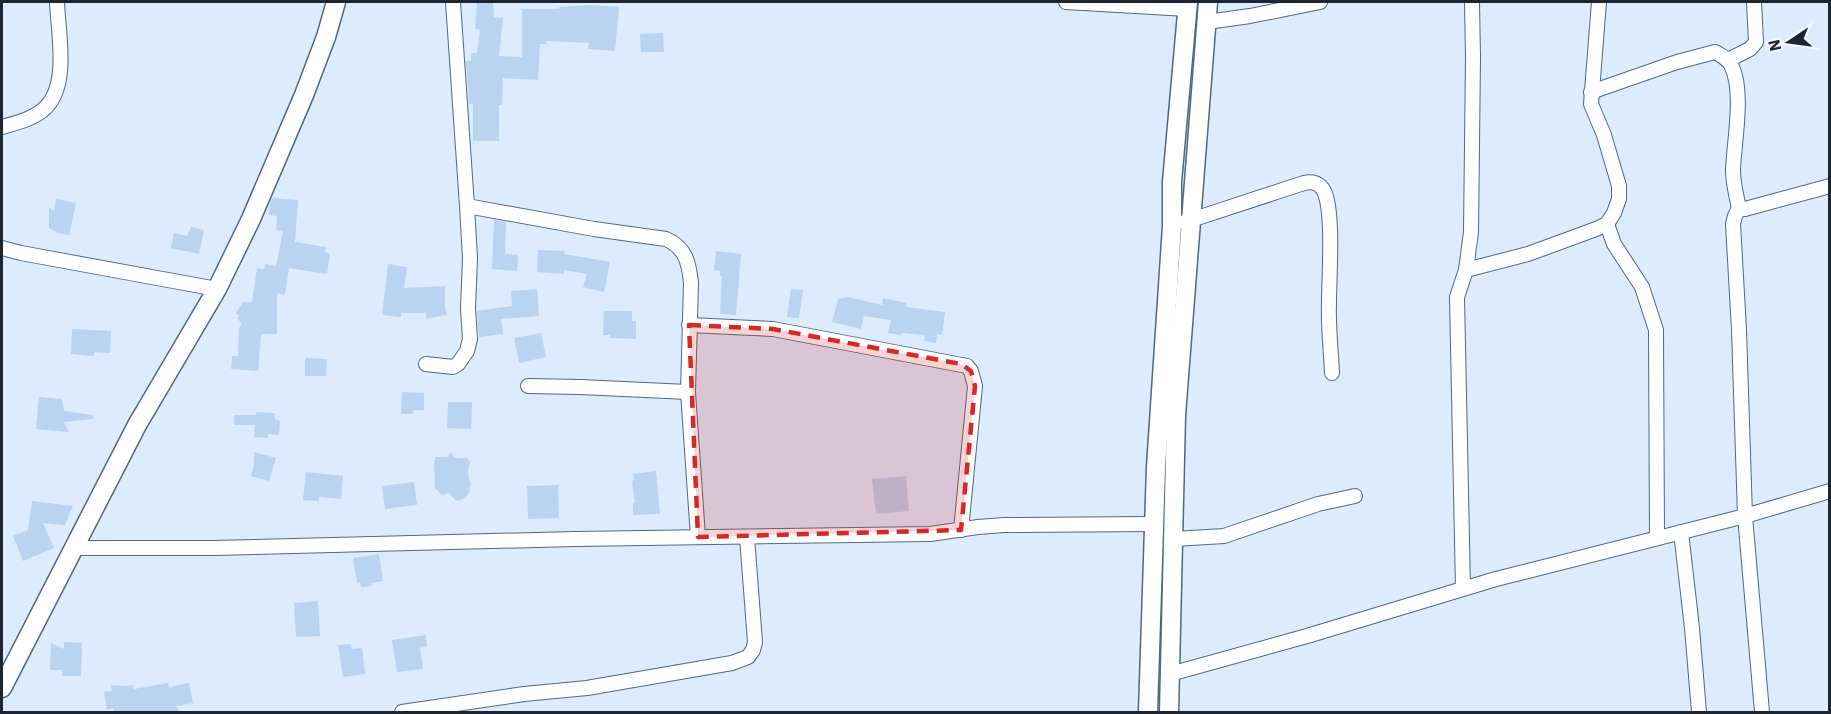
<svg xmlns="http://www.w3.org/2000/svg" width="1831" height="714" font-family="'IBM Plex Sans',sans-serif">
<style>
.building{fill:#b9d3f1}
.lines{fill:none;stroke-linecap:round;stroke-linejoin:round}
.street-casing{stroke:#516882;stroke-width:16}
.secondary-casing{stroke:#516882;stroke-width:21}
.street{stroke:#fff;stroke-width:14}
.secondary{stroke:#fff;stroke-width:18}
.marked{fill:#d62828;fill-opacity:0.2;stroke:#d62828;stroke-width:4.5;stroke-dasharray:12 8;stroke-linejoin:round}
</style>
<rect width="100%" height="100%" fill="#dcecfe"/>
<!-- building -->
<g class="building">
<path d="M477,2H493L494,17L503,18L499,56L522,57V9H559V7L592,5L619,7L615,51L588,49L589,43L547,41V44H540L538,80L503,78L502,105H499V141H473V104H469L466,61H471V53H477L480,30L475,29Z"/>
<path d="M663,33L664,52H641L640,34Z"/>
<path d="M272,198L298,200L295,242L326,247L325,252L330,254L327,274L289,268L285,295L277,293V334H261L258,371L231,369L232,356H238L239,329L242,324L237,318L239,316L236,313L243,302H252L257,268L264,269L265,264L276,266L283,231L276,230L277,216L269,215L270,204Z"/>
<path d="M56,199L76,203L69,235L58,233L49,228V208L54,211Z"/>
<path d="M494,220L506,222L505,254L518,255L517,271L492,269Z"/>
<path d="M191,227L204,230L199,254L171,248L174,233L187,236Z"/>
<path d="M538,250L565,251L564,254L610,262L604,292L583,287L587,274L564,270V274L537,272Z"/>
<path d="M716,251L741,254L736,315L720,314L722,276H720V271L714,270Z"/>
<path d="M388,264L407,267L404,288L445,286V308L447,315L426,319V313H401V317L382,315Z"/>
<path d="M537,289L539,316L501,319L503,334L479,337L477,311L512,306L511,291Z"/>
<path d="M791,289L803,290L799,318L787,317Z"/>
<path d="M848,297L882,305L883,298L907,303L906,307L945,312L942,335L937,334L936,343L924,341L925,335L902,333L901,335L888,333L891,320L864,316L861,329L832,322L838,299Z"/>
<path d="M604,311H632V321H636V339L610,338V335H603Z"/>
<path d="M72,329L111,331L110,353L94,352V356L71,354Z"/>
<path d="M541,333L546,357L519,363L514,338Z"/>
<path d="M305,358L327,359L326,376H305Z"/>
<path d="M402,392L424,393V410H414L412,414H401Z"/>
<path d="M39,397L62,399L64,411L93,415V419L64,422L69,432L36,429Z"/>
<path d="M448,402H472L471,429L447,428Z"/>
<path d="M256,412L275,413V419L280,421L279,435L268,434V438L254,437L255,425H234V415H256Z"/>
<path d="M254,452L276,458L269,481L251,476L254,465Z"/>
<path d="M451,452L455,458H467L470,462L468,471L469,480L471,483L469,493L464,498L458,501L455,500L449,493L442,495L435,488L434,464L435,457H447Z"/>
<path d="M656,471L660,514L633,515V503H635L632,481L634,480L633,474Z"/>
<path d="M306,472L343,476L341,499L319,497V501L303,500Z"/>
<path d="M906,476L909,511L876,514L872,479Z"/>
<path d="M414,482L417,505L385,509L382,486Z"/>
<path d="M558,485L559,518L528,519L527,486Z"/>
<path d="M32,501L73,506L65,525L43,523L54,548L23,561L13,536L28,530Z"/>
<path d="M379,554L383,581L371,583L372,586L361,587L360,582L357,583L353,558Z"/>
<path d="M318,601L320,636L296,637L294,603Z"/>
<path d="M426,635L427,646L420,648L423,669L397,672L392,640Z"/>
<path d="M64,642L82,643L81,676H62V670H50L51,643L64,649Z"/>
<path d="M351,644L352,649L362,648L365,674L343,677L338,645Z"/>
<path d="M168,683L169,687L189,683L193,703L176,706L180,712H114L113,708L107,710L104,692L112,691L111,685L126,686L133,685L134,689Z"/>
</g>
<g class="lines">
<defs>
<g id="street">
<path d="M1066,2L1187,9"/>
<path d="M1207,22L1250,16L1320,2"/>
<path d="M1728,60L1750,49L1756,42L1754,2"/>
<path d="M1591,92L1677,62L1715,52C1722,56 1729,59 1732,67C1744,93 1734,142 1733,170C1733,183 1736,195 1739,208"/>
<path d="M2,127C16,123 33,119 44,109C70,86 58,33 57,2"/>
<path d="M467,206L594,229L666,239C686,248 689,263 691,283L688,392L698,537"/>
<path d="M1185,222L1304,183C1312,181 1320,183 1324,191C1334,212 1329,277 1329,303C1328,326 1331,350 1332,373"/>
<path d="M1607,224L1614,244L1642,287L1656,330L1657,538"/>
<path d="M2,248L21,253L217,289"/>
<path d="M1466,270L1528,254L1596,229L1607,224L1614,213L1619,199V186L1604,135L1591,104L1599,2"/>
<path d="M689,325L773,329L967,366L971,371L975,386L961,530"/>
<path d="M426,364L453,367L458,364L467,351L470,339L468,309L470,258L467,206L453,2"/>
<path d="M528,386L580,387L688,392"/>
<path d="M1681,532L1692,628L1699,712"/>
<path d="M1174,539L1224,536L1318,504L1355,496"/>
<path d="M75,548H213L575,539L930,534L978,527L1004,525L1154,524"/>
<path d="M1463,589L1457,297L1466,270L1471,232L1473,57L1472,2"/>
<path d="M1170,674L1307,636L1496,579L1745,516L1830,491"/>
<path d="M402,712L524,694L587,688L732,663L748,657L753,650L755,642L747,537"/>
<path d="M1762,712L1745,516L1739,330L1733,224L1735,216L1739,208L1745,209L1830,186"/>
</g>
<g id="secondary">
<path d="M2,688L137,425L217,289L251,219L304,95L326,37L336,2"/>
<path d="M1148,712L1156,467L1172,226V182L1188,2"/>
<path d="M1169,712L1176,415L1208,2"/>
</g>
</defs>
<!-- street casing -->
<use href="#street" class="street-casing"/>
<!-- secondary casing -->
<use href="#secondary" class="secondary-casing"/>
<!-- street -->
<use href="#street" class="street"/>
<!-- secondary -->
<use href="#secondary" class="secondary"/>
</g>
<!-- marked area -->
<path class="marked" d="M689,325L773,329L961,364L971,371L975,386L961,530L698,537Z"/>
<!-- border -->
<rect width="1831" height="714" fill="none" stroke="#1c2530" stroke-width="6"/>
<!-- north arrow -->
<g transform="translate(1789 42) rotate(257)" stroke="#f3f8fe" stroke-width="4.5" paint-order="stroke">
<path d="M0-4.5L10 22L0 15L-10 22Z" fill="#1c2530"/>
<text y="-9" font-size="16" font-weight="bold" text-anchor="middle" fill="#1c2530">N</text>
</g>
</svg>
